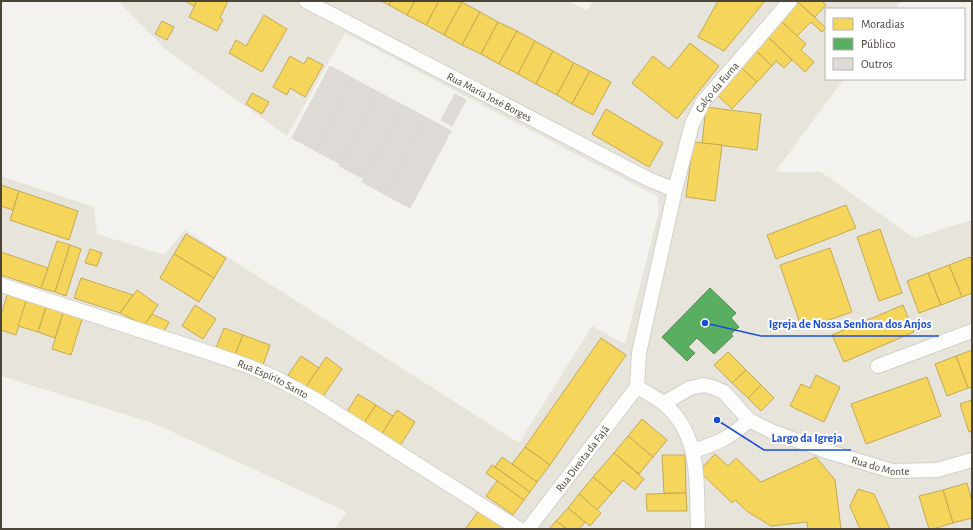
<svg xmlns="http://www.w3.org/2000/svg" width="973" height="530" font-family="'Alegreya Sans',sans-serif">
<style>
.residential{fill:#e7e4dc}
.homes{fill:#f6d55c;stroke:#c3aa52}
.public{fill:#5aae61;stroke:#568e55}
.building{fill:#dedbd6;stroke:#dcd9d4}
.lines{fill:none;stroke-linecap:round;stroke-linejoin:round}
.street-casing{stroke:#d2d0cb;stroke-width:16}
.street{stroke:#fdfdfc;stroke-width:14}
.labels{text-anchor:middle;stroke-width:4;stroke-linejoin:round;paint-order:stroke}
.street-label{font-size:11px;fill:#4b4439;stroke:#fff}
.leader{fill:none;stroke:#1d4ed8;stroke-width:1.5}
.callout-dot{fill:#1d4ed8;stroke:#fff;stroke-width:1.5}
.callout-label{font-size:12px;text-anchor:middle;font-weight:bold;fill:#1d4ed8;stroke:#fff;stroke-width:4;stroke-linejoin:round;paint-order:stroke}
</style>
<rect width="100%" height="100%" fill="#f4f2ee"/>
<!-- residential -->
<path class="residential" d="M118,1H569L587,11L593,1H902L896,9H826V79H844L775,172H821L914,238L972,220V529H335L347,512L153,423L1,376V176L94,207L97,234L164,255L185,230L519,443L592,326L625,344L659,211L658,197L345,33L287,136L165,49Z"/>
<!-- homes -->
<g class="homes">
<path d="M185,1H197L194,6Z"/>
<path d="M197,1H228L220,18L223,20L217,31L189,17Z"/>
<path d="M381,1H391L389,5Z"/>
<path d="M391,1H415L407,15L389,5Z"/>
<path d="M415,1H439L426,25L407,15Z"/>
<path d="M439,1L462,2L444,35L426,25Z"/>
<path d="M718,1H765L724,51L698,37Z"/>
<path d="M799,1H822L826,5L815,17L798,2Z"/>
<path d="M462,2L480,12L462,45L444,35Z"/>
<path d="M798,2L826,28L822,32L811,22L797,36L781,21Z"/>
<path d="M480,12L498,22L481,54L462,45Z"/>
<path d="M264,15L287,29L262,72L229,53L236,40L246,46Z"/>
<path d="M162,21L174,27L167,40L155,34Z"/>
<path d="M781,21L806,44L801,50L814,62L805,72L767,36Z"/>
<path d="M498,22L517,31L499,64L481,54Z"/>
<path d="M517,31L535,41L518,74L499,64Z"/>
<path d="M767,36L792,60L784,68L776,61L772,66L755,50Z"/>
<path d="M535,41L553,51L536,84L518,74Z"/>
<path d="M690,43L719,66L677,119L632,83L653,56L669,69Z"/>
<path d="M755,50L772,66L757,82L739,66Z"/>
<path d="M553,51L574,63L557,95L536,84Z"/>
<path d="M290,56L304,64L308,57L323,65L305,97L290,88L287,95L273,87Z"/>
<path d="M574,63L590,71L572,104L557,95Z"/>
<path d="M739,66L757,82L732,109L715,93Z"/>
<path d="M590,71L611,82L593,115L572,104Z"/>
<path d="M252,93L269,102L262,114L246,104Z"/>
<path d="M706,107L761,114L757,150L702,143Z"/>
<path d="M606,109L663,143L649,167L592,134Z"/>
<path d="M693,142L722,145L715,201L686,197Z"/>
<path d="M1,185L19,191L13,210L1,206Z"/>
<path d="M19,191L78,211L69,240L10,220Z"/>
<path d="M846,205L856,228L776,259L767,235Z"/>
<path d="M880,229L902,293L879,301L857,237Z"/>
<path d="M186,234L226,258L214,278L174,254Z"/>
<path d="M57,241L70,245L55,292L41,288Z"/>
<path d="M70,245L81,249L66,296L55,292Z"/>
<path d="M830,248L852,312L802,329L780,265Z"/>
<path d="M90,249L102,253L97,266L85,263Z"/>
<path d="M1,252L48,268L41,288L1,275Z"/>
<path d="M174,254L214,278L199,302L160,278Z"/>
<path d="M970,257L972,261V293L962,297L949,265Z"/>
<path d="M949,265L962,297L941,305L928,273Z"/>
<path d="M928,273L941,305L919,313L907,281Z"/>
<path d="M81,278L133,295L120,313L74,298Z"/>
<path d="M137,290L158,305L144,325L120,313Z"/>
<path d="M8,292L27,298L16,335L1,330V315Z"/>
<path d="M27,298L47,304L38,332L18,326Z"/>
<path d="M47,304L64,310L55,338L38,332Z"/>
<path d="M195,305L216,319L203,339L182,326Z"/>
<path d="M903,305L914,332L844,362L832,335Z"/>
<path d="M64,310L83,316L71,355L52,349Z"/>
<path d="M152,314L169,322L163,334L144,325Z"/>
<path d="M224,328L243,335L235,355L216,348Z"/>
<path d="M243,335L270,345L263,365L235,355Z"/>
<path d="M601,338L626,355L550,465L525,447Z"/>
<path d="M972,350V387L968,388L956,356Z"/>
<path d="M728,352L746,370L732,383L714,365Z"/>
<path d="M301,356L319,368L306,387L288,375Z"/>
<path d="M956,356L968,388L947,396L935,364Z"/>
<path d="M326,357L342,369L322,398L306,387Z"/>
<path d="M746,370L761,385L748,398L732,383Z"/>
<path d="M816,375L840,387L824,422L790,406L801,384L810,388Z"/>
<path d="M927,377L941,416L866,444L851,404Z"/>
<path d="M761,385L774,398L761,411L748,398Z"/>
<path d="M358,394L376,405L364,423L347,412Z"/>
<path d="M972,400V431L969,432L960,404Z"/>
<path d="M376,405L393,416L382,434L364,423Z"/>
<path d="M397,410L415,422L400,446L382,434Z"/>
<path d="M642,419L667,440L653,457L628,436Z"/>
<path d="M628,436L653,457L639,474L614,453Z"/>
<path d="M525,447L550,465L537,482L512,464Z"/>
<path d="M614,453L644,479L635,490L623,480L612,493L593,477Z"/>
<path d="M715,454L728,466L736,458L761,482L816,457L835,480L841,529H808L807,522L771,526L748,512L735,500L732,503L699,471Z"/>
<path d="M662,455H685L686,493H664Z"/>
<path d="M502,457L537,482L530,492L495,467Z"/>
<path d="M492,465L530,492L524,500L486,473Z"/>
<path d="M593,477L612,493L597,510L579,494Z"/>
<path d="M497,481L524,500L513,515L486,496Z"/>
<path d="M967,483L972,501V518L953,523L943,490Z"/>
<path d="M858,489L874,494L890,529H860L850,506Z"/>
<path d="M943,490L953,523L933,529H929L919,496Z"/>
<path d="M686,493L687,511H647L646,494Z"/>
<path d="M579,494L601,513L590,526L568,508Z"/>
<path d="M481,508L506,525L503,529H465Z"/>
<path d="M568,508L585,522L579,529H567L556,521Z"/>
<path d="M556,521L567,529H549Z"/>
</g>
<!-- public -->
<path class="public" d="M710,288L736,313L731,318L739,327L731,334L733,336L714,354L697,338L688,347L695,353L687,361L662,337Z"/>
<!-- building -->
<g class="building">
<path d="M330,66L354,79L316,151L292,138Z"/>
<path d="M354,79L378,92L340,164L316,151Z"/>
<path d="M378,92L403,105L364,179L339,166Z"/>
<path d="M455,94L466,100L452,126L441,120Z"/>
<path d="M403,105L427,118L386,195L362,182Z"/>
<path d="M427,118L451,131L410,208L386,195Z"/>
</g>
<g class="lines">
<defs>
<g id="street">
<path id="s1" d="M306,1L648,179L675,190"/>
<path id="s2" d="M1,285L216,355L248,366L276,378L316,400L519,529"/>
<path d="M878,366L972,331"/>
<path id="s3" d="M637,387L639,353L675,190L692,124L703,102L790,1"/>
<path d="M637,387C646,392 655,397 663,403C702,434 696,485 698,529"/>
<path id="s4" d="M664,403L690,388L704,385L712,387L724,392L749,420L771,431L826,451L892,471L937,470L972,460"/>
<path d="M693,451C718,443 730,438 749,420"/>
<path id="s5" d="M528,529L637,387"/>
</g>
</defs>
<!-- street casing -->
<use href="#street" class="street-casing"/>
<!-- street -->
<use href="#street" class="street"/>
</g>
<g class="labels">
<!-- street labels -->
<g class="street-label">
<text dy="4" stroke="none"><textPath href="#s3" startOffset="314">Calço da Furna</textPath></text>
<text dy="4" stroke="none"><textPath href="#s1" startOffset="207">Rua Maria José Borges</textPath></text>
<text dy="4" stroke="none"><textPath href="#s2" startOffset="288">Rua Espírito Santo</textPath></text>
<text dy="4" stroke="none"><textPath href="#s5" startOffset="89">Rua Direita da Fajã</textPath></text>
<text dy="4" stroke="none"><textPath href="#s4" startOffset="243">Rua do Monte</textPath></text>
</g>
</g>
<!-- callouts -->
<path class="leader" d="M705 323L761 336H939M717 420L764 450H851"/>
<g class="callout-dot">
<circle cx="705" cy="323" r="4"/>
<circle cx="717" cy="420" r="4"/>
</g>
<g class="callout-label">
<text x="850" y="328">Igreja de Nossa Senhora dos Anjos</text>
<text x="807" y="442">Largo da Igreja</text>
</g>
<!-- border -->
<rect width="973" height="530" fill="none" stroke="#4b4439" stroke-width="4"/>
<!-- legend -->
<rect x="825" y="8" width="140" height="72" fill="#ffffff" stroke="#b7b4b0"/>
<rect x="833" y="18" width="20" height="12" fill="#f6d55c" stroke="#b7b4b0"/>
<text x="861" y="28" font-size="12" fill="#4b4439">Moradias</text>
<rect x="833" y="38" width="20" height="12" fill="#5aae61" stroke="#b7b4b0"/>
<text x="861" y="48" font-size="12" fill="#4b4439">Público</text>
<rect x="833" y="58" width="20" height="12" fill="#dedbd6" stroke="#b7b4b0"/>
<text x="861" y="68" font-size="12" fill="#4b4439">Outros</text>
</svg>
